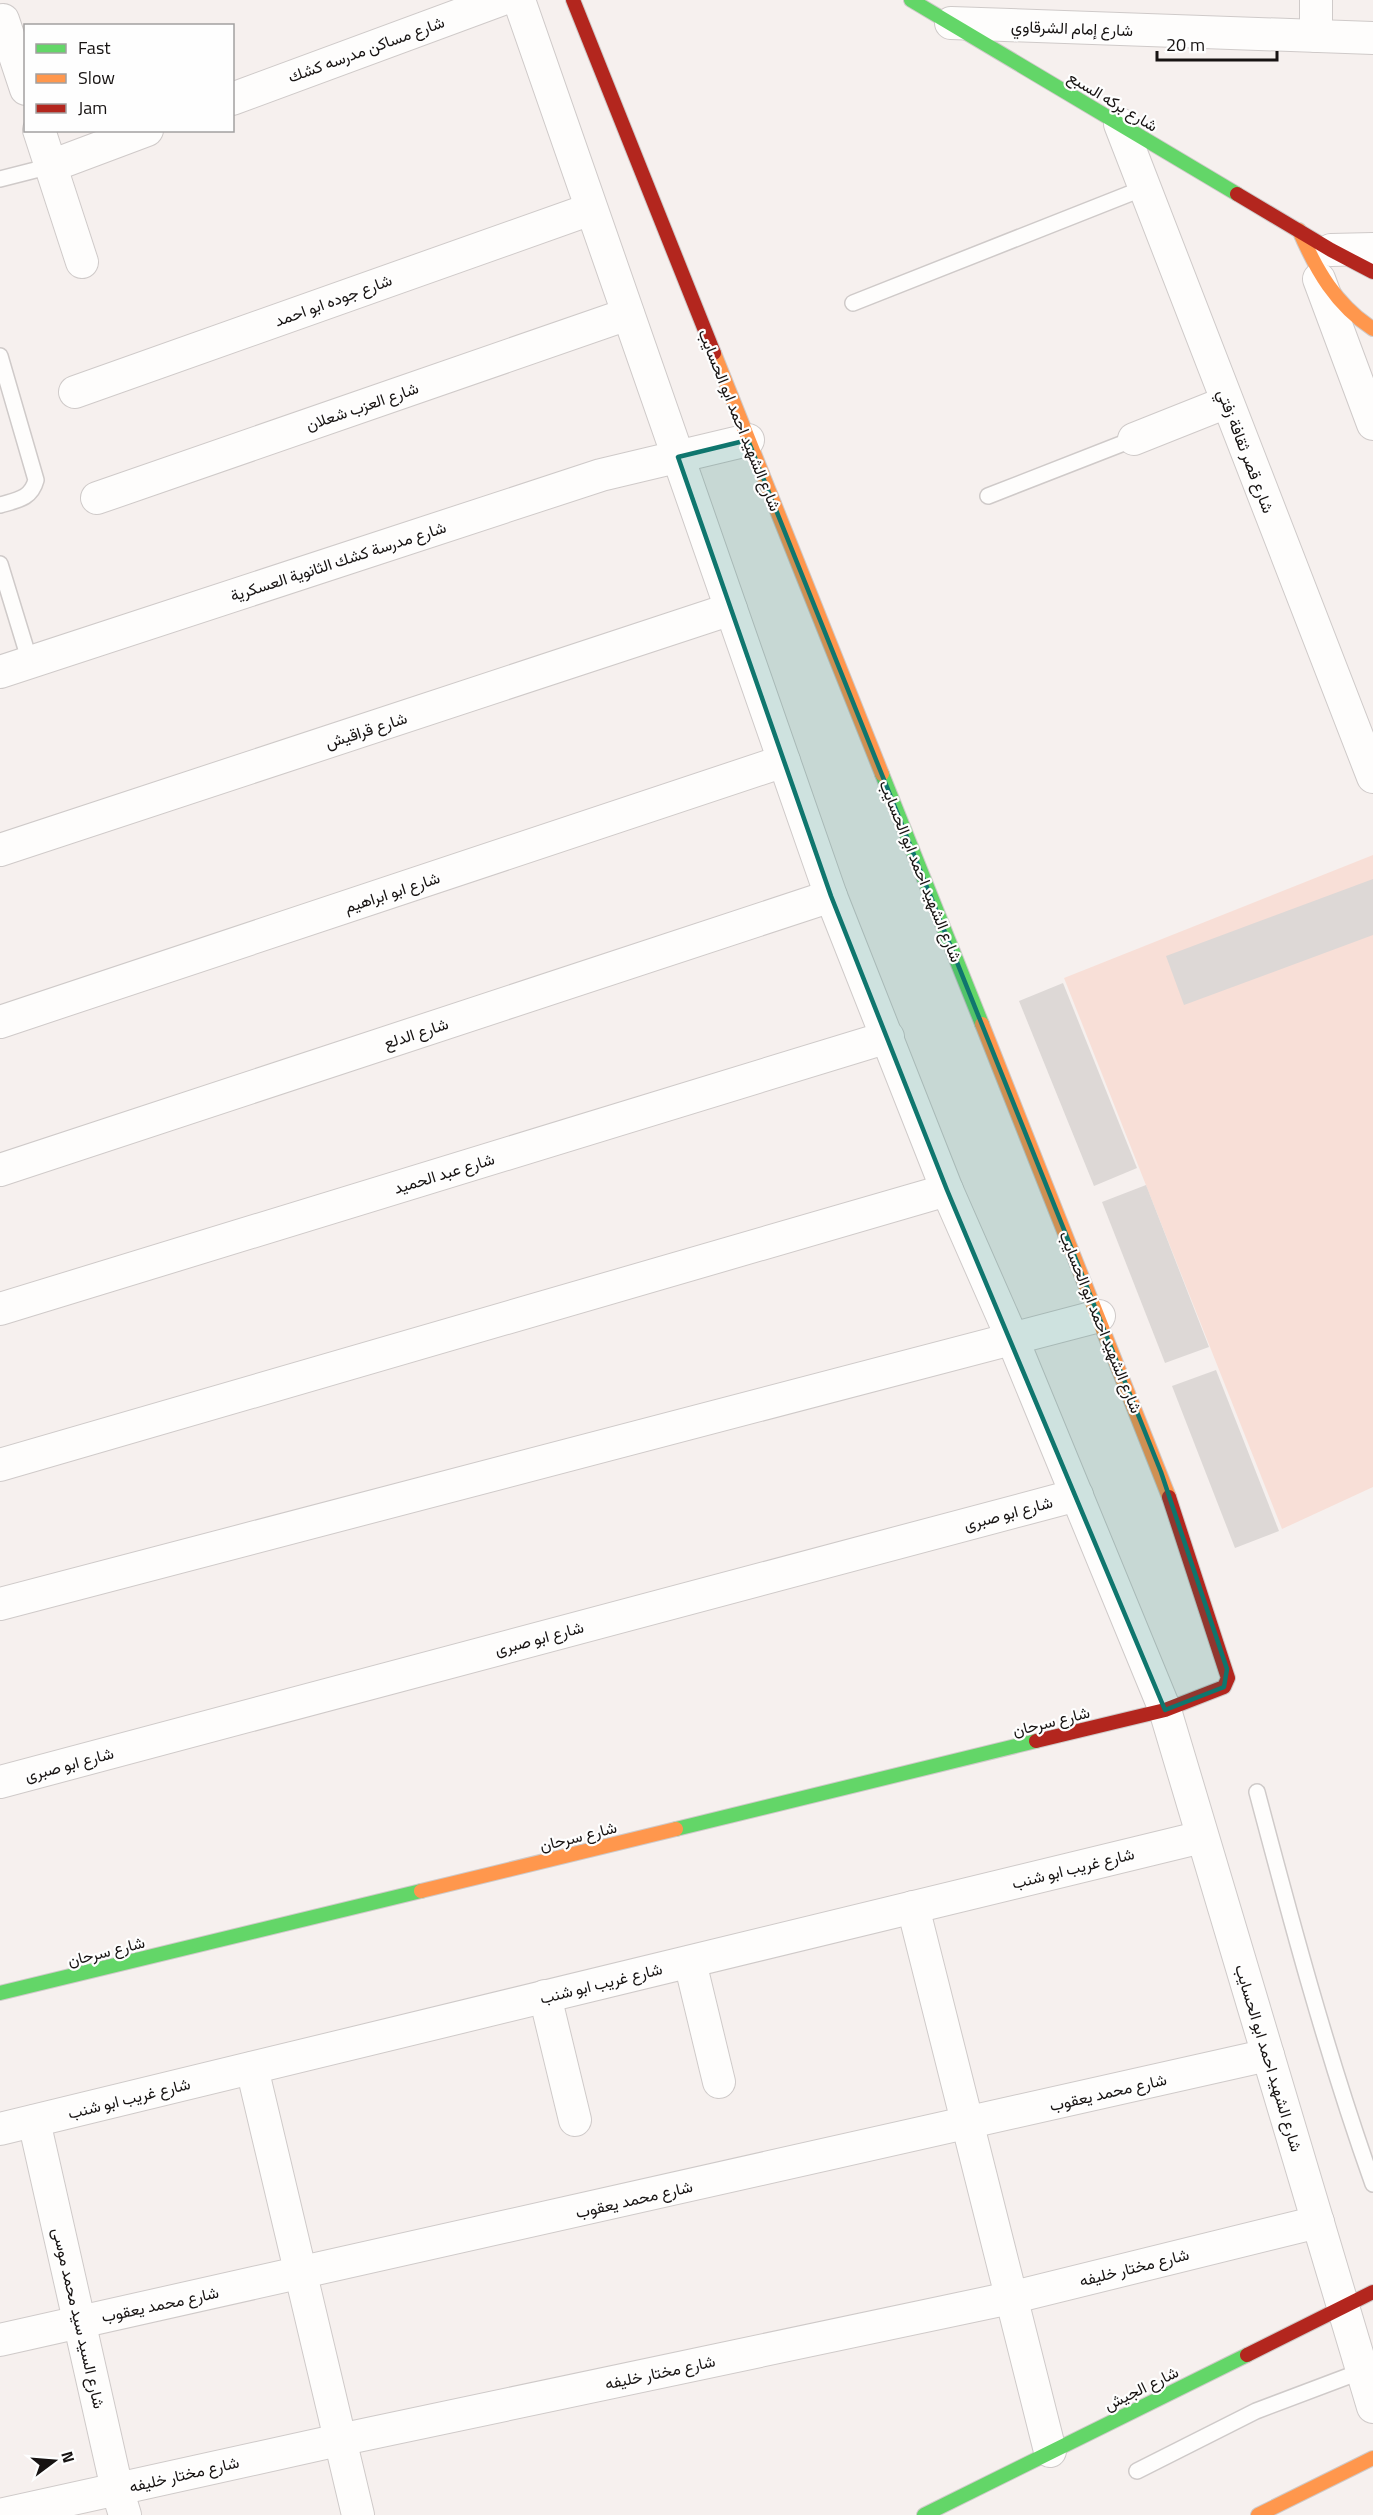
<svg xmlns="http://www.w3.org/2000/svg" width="1373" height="2515" font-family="'Titillium Web',Vazirmatn,sans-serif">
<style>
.green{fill:#f8dfd7}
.building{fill:#ddd8d6}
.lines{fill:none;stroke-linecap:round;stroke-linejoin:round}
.lane-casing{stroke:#cfcac9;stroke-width:18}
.street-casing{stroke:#cfcac9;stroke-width:34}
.fast-casing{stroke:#cfcac9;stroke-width:16}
.slow-casing{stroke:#cfcac9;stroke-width:16}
.jam-casing{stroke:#cfcac9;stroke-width:16}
.lane{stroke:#fefdfc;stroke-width:15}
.street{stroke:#fefdfc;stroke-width:32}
.fast{stroke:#63d668;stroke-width:14}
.slow{stroke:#ff974d;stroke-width:14}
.jam{stroke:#b3261e;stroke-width:14}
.marked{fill:#0f766e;fill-opacity:0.2;stroke:#0f766e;stroke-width:4.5;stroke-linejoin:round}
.labels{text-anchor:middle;stroke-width:4.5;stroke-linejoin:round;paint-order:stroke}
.street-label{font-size:16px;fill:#171312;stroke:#fefefe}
</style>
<rect width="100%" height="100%" fill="#f6f0ee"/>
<!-- green -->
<path class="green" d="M1373,855V1487L1282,1529L1064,978Z"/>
<!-- building -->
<g class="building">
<path d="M1373,879V935L1184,1005L1166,956Z"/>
<path d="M1063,983L1137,1168L1094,1186L1019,1001Z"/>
<path d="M1146,1185L1209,1347L1165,1363L1102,1202Z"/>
<path d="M1216,1370L1279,1531L1235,1548L1172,1386Z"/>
</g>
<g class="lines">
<defs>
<g id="lane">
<path d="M0,179L51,166"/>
<path d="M853,303L1144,188"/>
<path d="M0,356L36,480C31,499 17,500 0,505"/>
<path d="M988,496L1134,439"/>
<path d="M0,564L30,662"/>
<path d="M1257,1792C1292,1924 1327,2055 1373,2184"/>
<path d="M1137,2471L1256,2411L1362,2371"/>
</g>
<g id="street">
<path d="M519,0L831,896L947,1190L1012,1338L1165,1710L1373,2407"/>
<path d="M3,20L26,89"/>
<path d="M951,23L1373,38"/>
<path d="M1316,36V0"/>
<path d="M232,99L500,0"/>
<path d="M1120,124L1373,777"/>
<path d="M39,130L82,262"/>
<path d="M51,166L147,130"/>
<path d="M1331,250L1373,249"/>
<path d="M1319,279L1373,424"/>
<path d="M75,392L591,209"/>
<path d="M1134,439L1227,402"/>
<path d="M97,498L628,314"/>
<path d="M0,672L601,475L748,440"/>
<path d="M0,850L731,609"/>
<path d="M0,1022L784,761"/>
<path d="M0,1170L831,896"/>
<path d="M0,1309L888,1037"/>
<path d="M0,1465L947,1190"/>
<path d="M0,1604L1099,1316"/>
<path d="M0,1782L1077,1495"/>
<path d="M913,1907L1050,2451"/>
<path d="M690,1962L719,2082"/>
<path d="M545,1996L575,2120"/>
<path d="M252,2068L358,2515"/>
<path d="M34,2121L117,2489L125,2515"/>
<path d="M0,2129L1202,1837"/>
<path d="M0,2340L1268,2055"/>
<path d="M0,2515L339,2440L1010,2298L1318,2222"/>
</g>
<g id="fast">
<path d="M911,0L1237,194"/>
<path d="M882,774L982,1024"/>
<path d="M676,1829L1036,1741"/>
<path d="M0,1993L421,1891"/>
<path d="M924,2515L1247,2355"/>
</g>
<g id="slow">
<path d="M1299,230C1316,270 1336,305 1373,329"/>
<path d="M714,353L882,774"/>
<path d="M982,1024L1169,1497"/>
<path d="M421,1891L676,1829"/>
<path d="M1258,2515L1373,2458"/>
</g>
<g id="jam">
<path d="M573,0L714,353"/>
<path d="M1237,194L1331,250L1373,272"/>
<path d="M1036,1741L1165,1710L1224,1687L1228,1678L1169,1497"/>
<path d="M1247,2355L1373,2292"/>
</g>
</defs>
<!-- lane casing -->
<use href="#lane" class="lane-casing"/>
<!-- street casing -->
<use href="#street" class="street-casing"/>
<!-- fast casing -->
<use href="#fast" class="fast-casing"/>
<!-- slow casing -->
<use href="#slow" class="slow-casing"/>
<!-- jam casing -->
<use href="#jam" class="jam-casing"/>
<!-- lane -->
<use href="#lane" class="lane"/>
<!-- street -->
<use href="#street" class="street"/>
<!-- fast -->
<use href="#fast" class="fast"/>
<!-- slow -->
<use href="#slow" class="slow"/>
<!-- jam -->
<use href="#jam" class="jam"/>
</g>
<!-- marked area -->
<path class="marked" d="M748,440L1161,1472L1227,1669L1224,1687L1165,1710L947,1190L831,896L678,457Z"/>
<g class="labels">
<!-- street labels -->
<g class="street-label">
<text transform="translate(1072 28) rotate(2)" y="6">شارع إمام الشرقاوي</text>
<text transform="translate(366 49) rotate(-20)" y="6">شارع مساكن مدرسه كشك</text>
<text transform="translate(1113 101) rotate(31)" y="6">شارع بركه السبع</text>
<text transform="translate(333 300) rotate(-20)" y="6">شارع جوده ابو احمد</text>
<text transform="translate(362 406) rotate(-19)" y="6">شارع العزب شعلان</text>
<text transform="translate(740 420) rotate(68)" y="6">شارع الشهيد احمد ابو الحسايب</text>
<text transform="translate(1246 451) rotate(69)" y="6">شارع قصر ثقافة زفتي</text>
<text transform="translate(338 561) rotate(-18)" y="6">شارع مدرسة كشك الثانوية العسكرية</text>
<text transform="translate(366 730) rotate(-18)" y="6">شارع قراقيش</text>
<text transform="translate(921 871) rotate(68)" y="6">شارع الشهيد احمد ابو الحسايب</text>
<text transform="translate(392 892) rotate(-18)" y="6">شارع ابو ابراهيم</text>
<text transform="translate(416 1033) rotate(-18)" y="6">شارع الدلع</text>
<text transform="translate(444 1173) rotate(-17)" y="6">شارع عبد الحميد</text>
<text transform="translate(1101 1322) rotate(68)" y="6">شارع الشهيد احمد ابو الحسايب</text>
<text transform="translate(1008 1513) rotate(-15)" y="6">شارع ابو صبرى</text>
<text transform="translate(539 1638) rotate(-15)" y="6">شارع ابو صبرى</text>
<text transform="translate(1051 1721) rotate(-14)" y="6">شارع سرحان</text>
<text transform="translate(69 1764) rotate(-15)" y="6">شارع ابو صبرى</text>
<text transform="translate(578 1836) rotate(-14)" y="6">شارع سرحان</text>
<text transform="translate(1073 1868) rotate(-14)" y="6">شارع غريب ابو شنب</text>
<text transform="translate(106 1951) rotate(-14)" y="6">شارع سرحان</text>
<text transform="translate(601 1983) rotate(-14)" y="6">شارع غريب ابو شنب</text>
<text transform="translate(1269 2058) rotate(73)" y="6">شارع الشهيد احمد ابو الحسايب</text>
<text transform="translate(1108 2092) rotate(-13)" y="6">شارع محمد يعقوب</text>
<text transform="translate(129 2098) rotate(-14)" y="6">شارع غريب ابو شنب</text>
<text transform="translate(634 2199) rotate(-13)" y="6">شارع محمد يعقوب</text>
<text transform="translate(1134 2267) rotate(-14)" y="6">شارع مختار خليفه</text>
<text transform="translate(160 2304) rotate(-12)" y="6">شارع محمد يعقوب</text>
<text transform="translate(79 2318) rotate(77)" y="6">شارع السيد سيد محمد موسى</text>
<text transform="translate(660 2372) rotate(-12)" y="6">شارع مختار خليفه</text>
<text transform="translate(1141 2388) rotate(-26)" y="6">شارع الجيش</text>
<text transform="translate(184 2474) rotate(-13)" y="6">شارع مختار خليفه</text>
</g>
</g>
<!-- legend -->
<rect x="24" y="24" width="210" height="108" fill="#fefefe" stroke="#a2a0a0" stroke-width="1.5"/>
<rect x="36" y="44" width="30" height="9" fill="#63d668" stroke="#a2a0a0" stroke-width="1.5"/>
<text x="78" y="54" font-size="18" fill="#171312">Fast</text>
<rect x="36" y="74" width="30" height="9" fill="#ff974d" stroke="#a2a0a0" stroke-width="1.5"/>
<text x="78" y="84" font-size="18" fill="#171312">Slow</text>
<rect x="36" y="104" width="30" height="9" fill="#b3261e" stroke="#a2a0a0" stroke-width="1.5"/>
<text x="78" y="114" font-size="18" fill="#171312">Jam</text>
<!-- north arrow -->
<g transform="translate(54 2461) rotate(74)" stroke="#fefefe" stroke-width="4.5" paint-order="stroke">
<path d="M0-4.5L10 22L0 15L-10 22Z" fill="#171312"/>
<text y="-9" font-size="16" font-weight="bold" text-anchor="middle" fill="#171312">N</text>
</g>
<!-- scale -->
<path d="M1157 51v9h120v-9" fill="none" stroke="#171312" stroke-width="3"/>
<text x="1166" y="51" font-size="18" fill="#171312" stroke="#fefefe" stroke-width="4.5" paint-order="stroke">20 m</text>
</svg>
